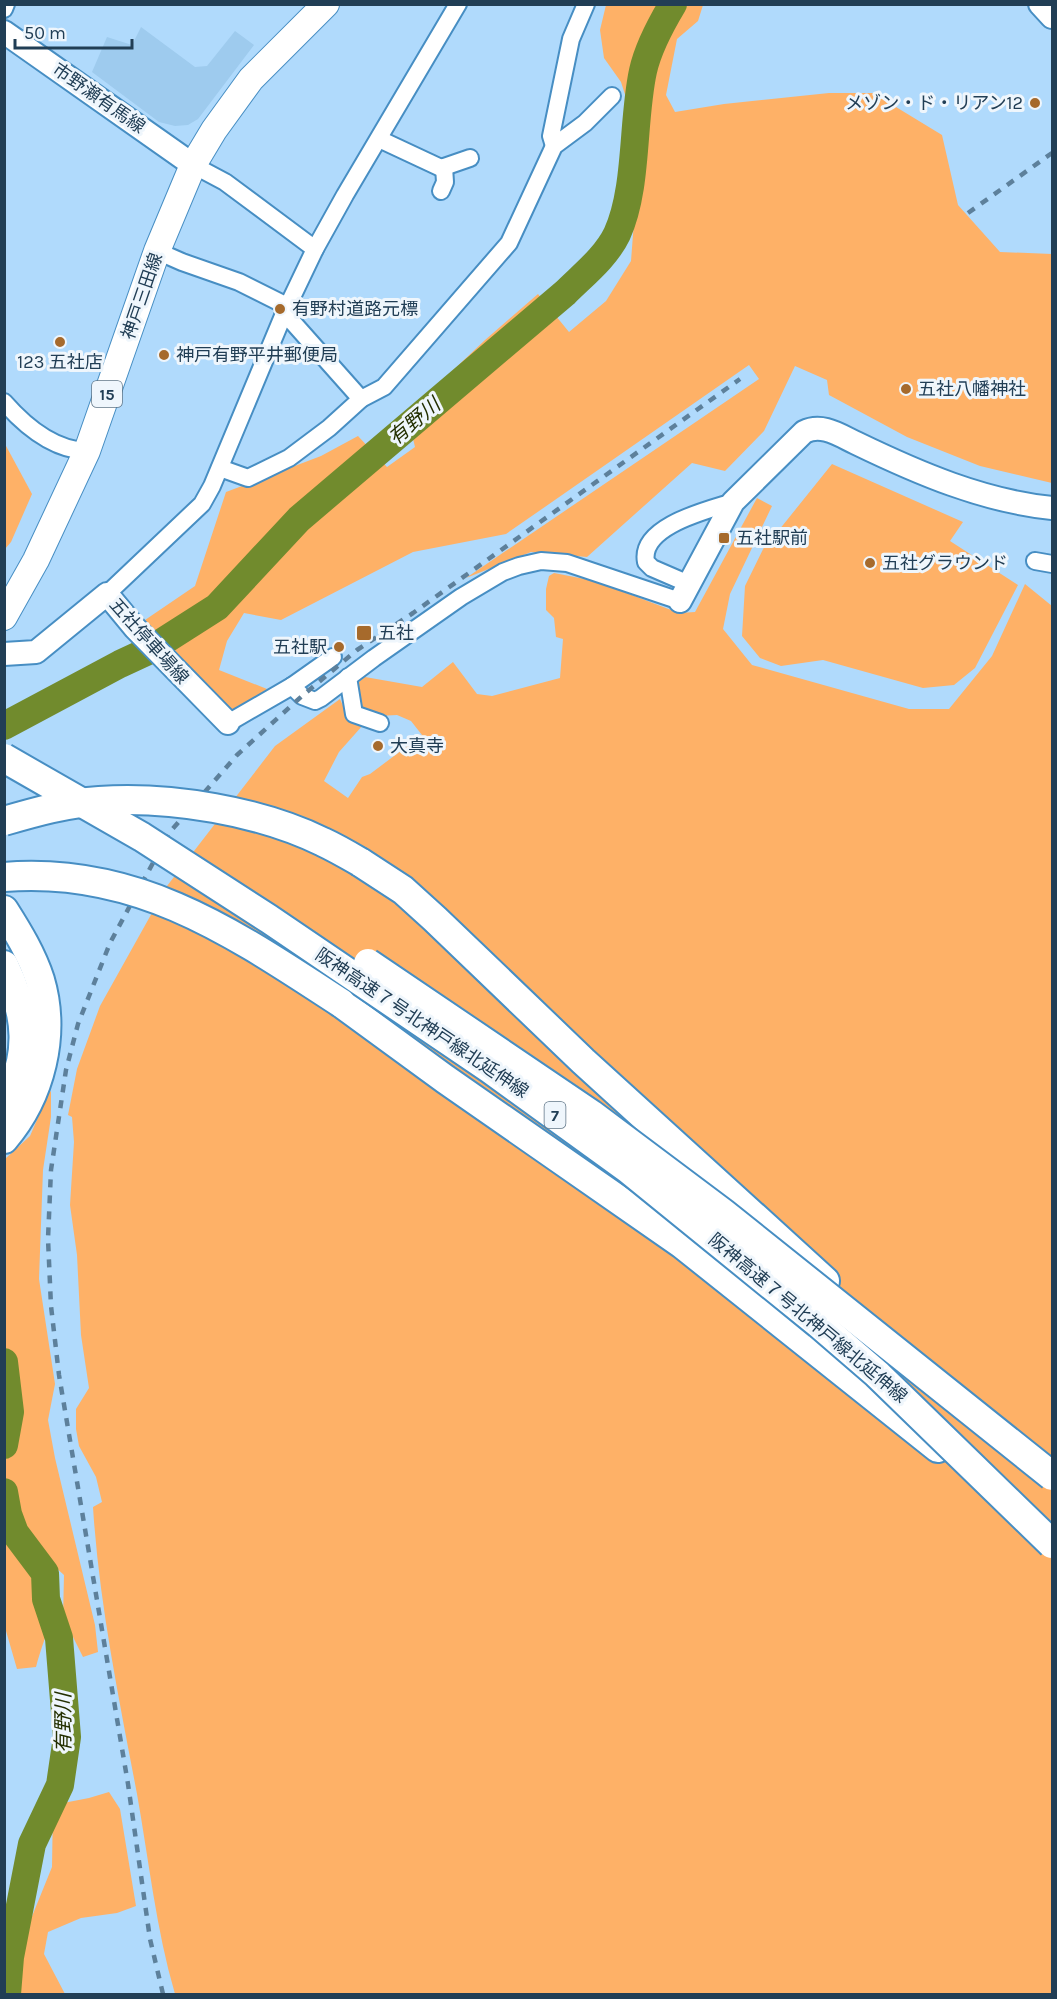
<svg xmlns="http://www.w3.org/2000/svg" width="1057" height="1999" font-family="Karla,'Noto Sans JP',sans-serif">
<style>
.built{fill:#9ecbee}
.green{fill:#feb167}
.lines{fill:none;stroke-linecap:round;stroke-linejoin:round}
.river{stroke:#718b2d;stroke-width:28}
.street-casing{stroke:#478ec3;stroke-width:20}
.secondary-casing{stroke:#478ec3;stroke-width:26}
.primary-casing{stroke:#478ec3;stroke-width:28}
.highway-casing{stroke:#478ec3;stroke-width:32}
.street{stroke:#fff;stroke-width:16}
.secondary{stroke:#fff;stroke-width:22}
.primary{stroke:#fff;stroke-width:26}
.highway{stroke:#fff;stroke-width:28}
.rail{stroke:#5d809b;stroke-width:4.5;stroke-dasharray:8 8;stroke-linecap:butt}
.highway-bridge-casing{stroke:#478ec3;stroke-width:32;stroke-linecap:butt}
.highway-bridge{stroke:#fff;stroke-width:28}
.poi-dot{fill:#a66a2c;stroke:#eff6fc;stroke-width:2}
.labels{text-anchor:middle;stroke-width:6;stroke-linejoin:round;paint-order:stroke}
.shield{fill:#eff6fc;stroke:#5f7587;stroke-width:1.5}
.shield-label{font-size:16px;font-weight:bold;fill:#213e55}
.street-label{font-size:18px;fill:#213e55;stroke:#eff6fc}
.poi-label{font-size:18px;fill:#213e55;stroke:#eff6fc;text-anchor:start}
.water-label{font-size:20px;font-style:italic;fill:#232f00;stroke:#eff6fc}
</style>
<rect width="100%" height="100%" fill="#b0dafc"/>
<!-- built -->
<path class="built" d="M141,27L195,67L207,66L235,31L254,45L198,119L188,125L175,126L159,122L92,72L107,37L132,45Z"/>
<!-- green -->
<g class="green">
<path d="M606,5H703L698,21L677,39L666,95L675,112L724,104L829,93H873L942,135L958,205L1000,252L1052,254V483L980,466L907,437L829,395L827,380L795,366L764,431L725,471L692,463L587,557L531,552L466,578L759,379L749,365L506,534L413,552L281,620L244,613L227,641L219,670L267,689L232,714L145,620L195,586L226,492L321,456L358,436L387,467L415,447L407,414L485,340L538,294L569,332L606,301L631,261L636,195L622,161L629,107L621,82L604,58L600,30Z"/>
<path d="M5,444L32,494L11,542L5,549Z"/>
<path d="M832,464L963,522L950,541L1018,585L975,668L954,685L923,688L823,660L781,666L760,658L742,636L745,586L774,527L779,530Z"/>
<path d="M757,498L772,506L730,594L723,629L752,665L909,709H949L992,656L1025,584L1052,606V1994H175C156,1929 149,1861 137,1794C119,1699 99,1603 93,1507L102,1502L96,1477L79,1446L76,1429V1409L89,1388L81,1335L77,1255L70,1205L74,1142L72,1117L68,1115L77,1069L100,1006L167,886L275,746L340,699L347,715L363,725L339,752L324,781L348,798L362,777L370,774L422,735L411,721L397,715L378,716L361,709L355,685L365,677L422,687L453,662L477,694L492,696L560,678L563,639L556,637L554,618L546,610V589L549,576L554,573L595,581L679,613L695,612Z"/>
<path d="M51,1091V1117L43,1170L39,1279L55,1384L48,1420L55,1458L95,1625L98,1652L83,1657L63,1617L64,1575L32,1546L18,1527L9,1535C26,1557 53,1582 51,1612C50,1628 40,1650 36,1667L17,1669L4,1624L5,1159L30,1136L48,1094Z"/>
<path d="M109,1792L120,1809L136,1906L117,1913L81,1918L48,1932L44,1954L65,1994H17L20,1946L52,1867L53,1805L89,1798Z"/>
</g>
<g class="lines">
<!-- river -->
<g class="river">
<path d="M4,726L120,664L148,651L217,607L299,519L565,293C583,275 606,257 617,234C638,188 632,121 643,71C648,48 661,24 673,4"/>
<path d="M4,1362L10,1412L4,1445"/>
<path d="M4,1492L8,1514L15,1533L45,1573L46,1599L59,1638L67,1737L60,1785L32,1844L10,1957L7,1994"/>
</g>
<defs>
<g id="street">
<path d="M4,9L6,4"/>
<path d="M379,139L441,168L470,158"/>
<path d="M554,146L551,136L571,39L586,4"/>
<path d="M193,165L225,182L315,249"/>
<path d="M441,191L445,182L444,167"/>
<path d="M157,251L182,262L239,282L287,306"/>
<path d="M283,316L289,318L361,399"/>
<path d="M4,402C25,426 54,450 87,451"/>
<path d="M220,468L248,478L289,458L329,428L361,399L384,387L509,243L554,146L585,123L612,96"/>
<path d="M1035,561L1052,564"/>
<path d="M689,584L652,568L646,562C639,526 708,510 733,502"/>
<path d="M107,594L202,504L212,486L283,316L315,249L345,195L458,4"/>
<path d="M348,677L354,714L380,723"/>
<path d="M292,686L333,657"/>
<path d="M228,723L292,686L302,696L315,701L321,698L374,658L461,597L503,572L519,566L541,561L567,563L680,601"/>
</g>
<g id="secondary">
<path d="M1040,4L1052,17"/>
<path d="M4,32L193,165"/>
<path d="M680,601L733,502L804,432C822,423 839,435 856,443C918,473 983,501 1052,508"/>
<path d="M4,654L36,652L107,594L135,628L228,723"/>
</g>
<path id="primary" d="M4,617L36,560L87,451L157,251L193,165L214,130L251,79L326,4"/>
<g id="highway">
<path d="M360,862L403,890L435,919L583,1061L825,1281"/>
<path d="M4,910C18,932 32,955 40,980C56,1034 41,1096 4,1139"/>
<path d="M4,965C28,1015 32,1056 4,1105"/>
<path d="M341,1003L445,1079L682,1244L938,1448"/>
</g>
</defs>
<!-- street casing -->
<use href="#street" class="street-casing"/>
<!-- secondary casing -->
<use href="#secondary" class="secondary-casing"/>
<!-- primary casing -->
<use href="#primary" class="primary-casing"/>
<!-- highway casing -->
<use href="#highway" class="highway-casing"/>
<!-- street -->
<use href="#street" class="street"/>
<!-- secondary -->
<use href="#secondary" class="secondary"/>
<!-- primary -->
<use href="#primary" class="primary"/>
<!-- highway -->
<use href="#highway" class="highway"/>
<!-- rail -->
<g class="rail">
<path d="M968,213L1052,153"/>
<path d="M163,1994L150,1939L128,1784L59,1375L51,1306L48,1239L51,1170L66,1070L78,1024L110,943L169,833L237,755L302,696L357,650L413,613L740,379"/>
</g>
<defs>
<g id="highway-bridge">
<path d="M4,758L142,837L269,919L490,1069L628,1169L819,1324L877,1374L1052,1544"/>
<path d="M4,821C35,812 67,803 99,801C170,796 260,811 323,842C336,848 348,855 360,862"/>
<path d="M4,877C138,866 235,934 341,1003"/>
<path d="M368,963L591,1114L723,1213L1052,1476"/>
</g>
</defs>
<!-- highway-bridge casing -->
<use href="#highway-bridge" class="highway-bridge-casing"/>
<!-- highway-bridge -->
<use href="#highway-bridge" class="highway-bridge"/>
</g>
<!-- markers -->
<g class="poi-dot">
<circle cx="1035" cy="103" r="6"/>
<circle cx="280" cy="309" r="6"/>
<circle cx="60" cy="342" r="6"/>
<circle cx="164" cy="355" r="6"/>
<circle cx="906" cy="389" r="6"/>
<rect x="718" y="532" width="12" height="12" rx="3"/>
<circle cx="870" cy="563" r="6"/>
<rect x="356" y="625" width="16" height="16" rx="3"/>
<circle cx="339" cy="647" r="6"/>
<circle cx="378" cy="746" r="6"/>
</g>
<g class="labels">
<!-- shield labels -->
<g class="shield">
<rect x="92" y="381" width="30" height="26" rx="4.5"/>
<rect x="544.5" y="1102" width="21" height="26" rx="4.5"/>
</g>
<g class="shield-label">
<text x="107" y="400">15</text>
<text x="555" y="1121">7</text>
</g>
<!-- street labels -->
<g class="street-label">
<text transform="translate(99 98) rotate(35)" y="6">市野瀬有馬線</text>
<text transform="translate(142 296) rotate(-71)" y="6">神戸三田線</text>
<text transform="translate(149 641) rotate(48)" y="6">五社停車場線</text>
<text transform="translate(422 1023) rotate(34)" y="6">阪神高速７号北神戸線北延伸線</text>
<text transform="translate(808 1318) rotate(40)" y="6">阪神高速７号北神戸線北延伸線</text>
</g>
<!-- poi labels -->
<g class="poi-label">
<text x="1023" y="109" text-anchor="end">メゾン・ド・リアン12</text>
<text x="292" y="315">有野村道路元標</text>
<text x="176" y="361">神戸有野平井郵便局</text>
<text x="60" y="368" text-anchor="middle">123 五社店</text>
<text x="918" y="395">五社八幡神社</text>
<text x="736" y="544">五社駅前</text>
<text x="882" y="569">五社グラウンド</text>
<text x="378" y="639">五社</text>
<text x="327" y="653" text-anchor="end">五社駅</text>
<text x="390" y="752">大真寺</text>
</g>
<!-- water labels -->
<g class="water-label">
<text transform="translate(414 421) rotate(-40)" y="7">有野川</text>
<text transform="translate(63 1723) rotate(-90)" y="7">有野川</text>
</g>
</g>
<!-- border -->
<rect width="1057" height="1999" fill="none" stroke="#213e55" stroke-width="12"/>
<!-- scale -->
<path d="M15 39v9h117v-9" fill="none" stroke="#213e55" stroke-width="3"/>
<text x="24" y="39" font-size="18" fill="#213e55" stroke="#eff6fc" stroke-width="4.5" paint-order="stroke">50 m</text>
</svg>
